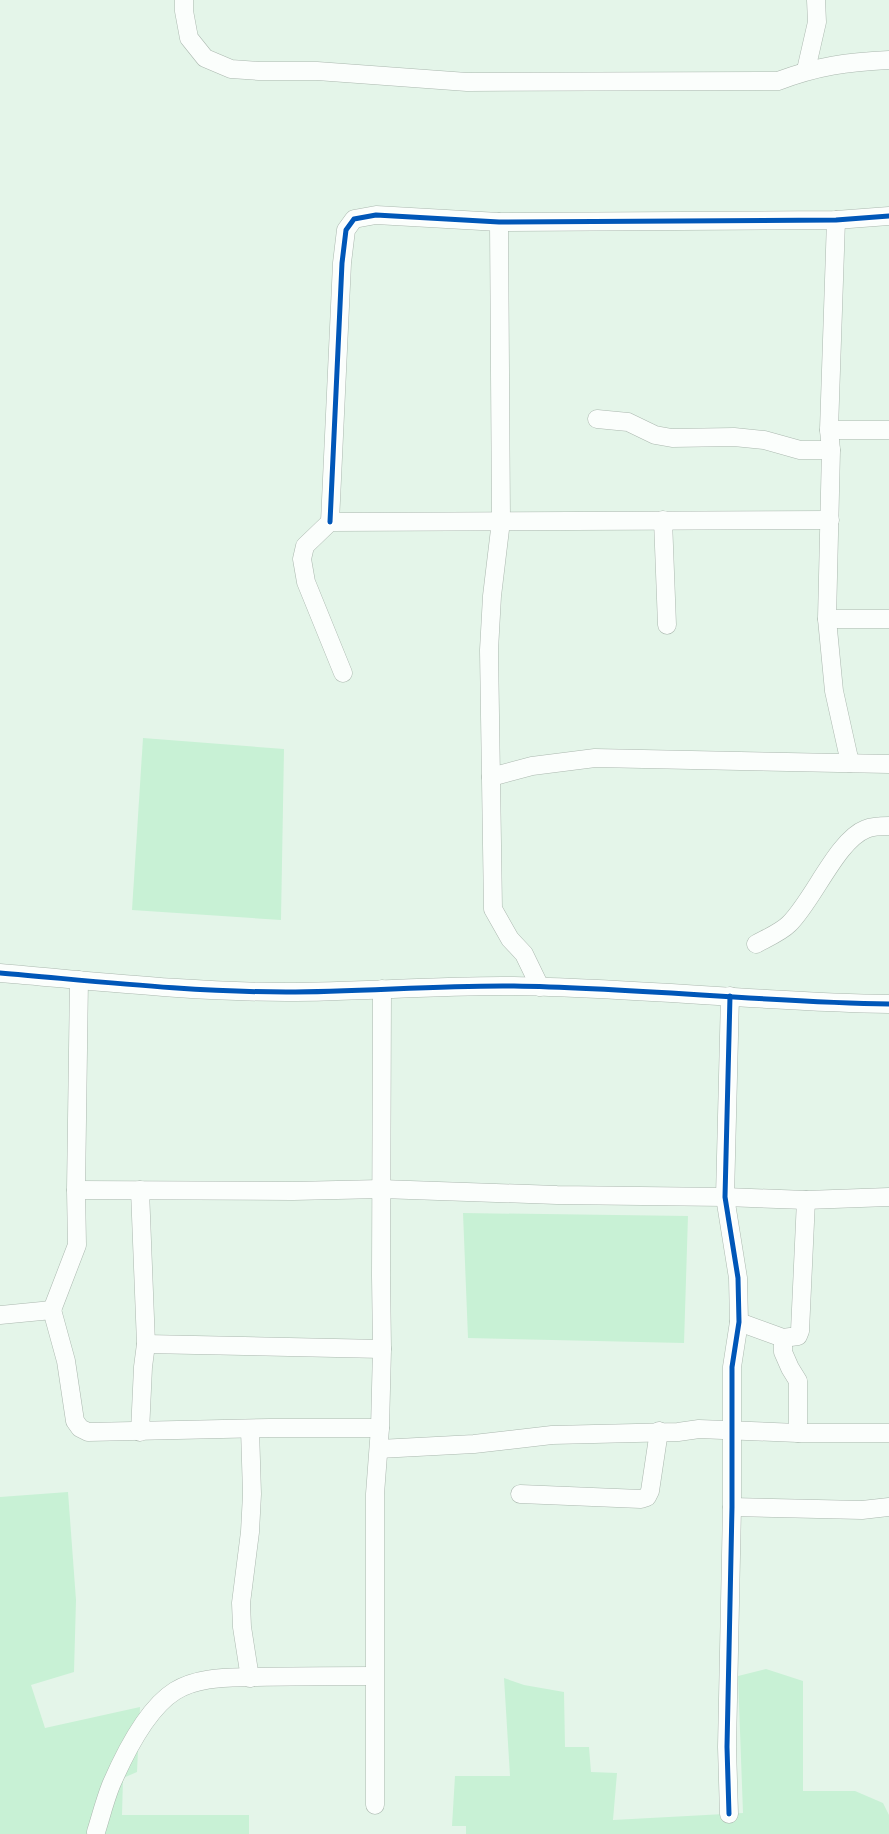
<svg xmlns="http://www.w3.org/2000/svg" width="889" height="1834" font-family="Manrope,sans-serif">
<style>
.green{fill:#c8f1d5}
.lines{fill:none;stroke-linecap:round;stroke-linejoin:round}
.minor-casing{stroke:#abb8af;stroke-width:19}
.minor{stroke:#fbfefc;stroke-width:18}
.cycleway-casing{stroke:#fff;stroke-width:8}
.cycleway{stroke:#0057b8;stroke-width:5}
</style>
<rect width="100%" height="100%" fill="#e4f5e9"/>
<!-- green -->
<g class="green">
<path d="M143,738L284,749L281,920L132,910Z"/>
<path d="M463,1213L688,1216L684,1343L468,1338Z"/>
<path d="M68,1492L76,1600L74,1672L31,1685L45,1728L140,1707L137,1772L123,1778L122,1815H249V1834H0V1497Z"/>
<path d="M766,1669L803,1681V1791H855L883,1803L889,1815V1834H466V1826H452L455,1776H510L504,1678L524,1685L564,1692L565,1747H589L591,1772L617,1773L613,1820L743,1813L738,1676Z"/>
</g>
<g class="lines">
<defs>
<g id="minor">
<path d="M184,0V11L189,38L205,58L231,69L259,71H317L467,82L778,81C818,66 847,62 889,60"/>
<path d="M806,70L817,22L816,0"/>
<path d="M836,220L829,430L831,450L827,619L834,691L850,763"/>
<path d="M499,222L501,521L492,596L489,650L493,909L510,939L524,954L540,987"/>
<path d="M597,419L628,422L655,435L672,438L734,437L764,440L800,450H831"/>
<path d="M829,430H889"/>
<path d="M663,520L667,625"/>
<path d="M330,522L342,263L346,230L354,219L376,215L499,222L836,220L889,216"/>
<path d="M827,619H889"/>
<path d="M343,673L306,582L302,559L305,546L330,522L830,520"/>
<path d="M491,777L532,766L595,758L889,764"/>
<path d="M756,944C767,938 781,932 789,924C813,901 837,840 866,829C873,826 882,826 889,826"/>
<path d="M0,973C95,981 190,992 286,992C362,992 438,985 514,986C639,988 764,1002 889,1004"/>
<path d="M76,1190L293,1191L381,1189L557,1195L725,1197L806,1200L889,1197"/>
<path d="M140,1190L146,1344L143,1367L140,1432"/>
<path d="M52,1310L77,1245L76,1190L79,980"/>
<path d="M0,1315L52,1310L66,1361L75,1421L80,1428L88,1432L270,1428H380"/>
<path d="M739,1322L783,1338L798,1336L800,1331L806,1200"/>
<path d="M783,1338V1352L790,1368L798,1381V1433"/>
<path d="M146,1344L382,1349"/>
<path d="M250,1429L252,1494L250,1532L241,1603L242,1627L250,1678"/>
<path d="M379,1449L474,1444L552,1435L678,1432L699,1429L798,1433H889"/>
<path d="M520,1494L641,1499L647,1497L650,1491L659,1431"/>
<path d="M732,1507L862,1510L889,1507"/>
<path d="M375,1805V1494L380,1428L382,1349L381,1276L382,989"/>
<path d="M729,1814L727,1747L732,1507V1367L739,1322L738,1278L725,1197L730,996"/>
<path d="M96,1832C101,1816 105,1800 111,1785C124,1755 146,1709 175,1691C199,1676 229,1678 256,1677C296,1676 335,1676 374,1676"/>
</g>
</defs>
<!-- minor casing -->
<use href="#minor" class="minor-casing"/>
<!-- minor -->
<use href="#minor" class="minor"/>
<defs>
<g id="cycleway">
<path d="M330,522L342,263L346,230L354,219L376,215L499,222L836,220L889,216"/>
<path d="M0,973C95,981 190,992 286,992C362,992 438,985 514,986C639,988 764,1002 889,1004"/>
<path d="M729,1814L727,1747L732,1507V1367L739,1322L738,1278L725,1197L730,996"/>
</g>
</defs>
<!-- cycleway casing -->
<use href="#cycleway" class="cycleway-casing"/>
<!-- cycleway -->
<use href="#cycleway" class="cycleway"/>
</g>
</svg>
